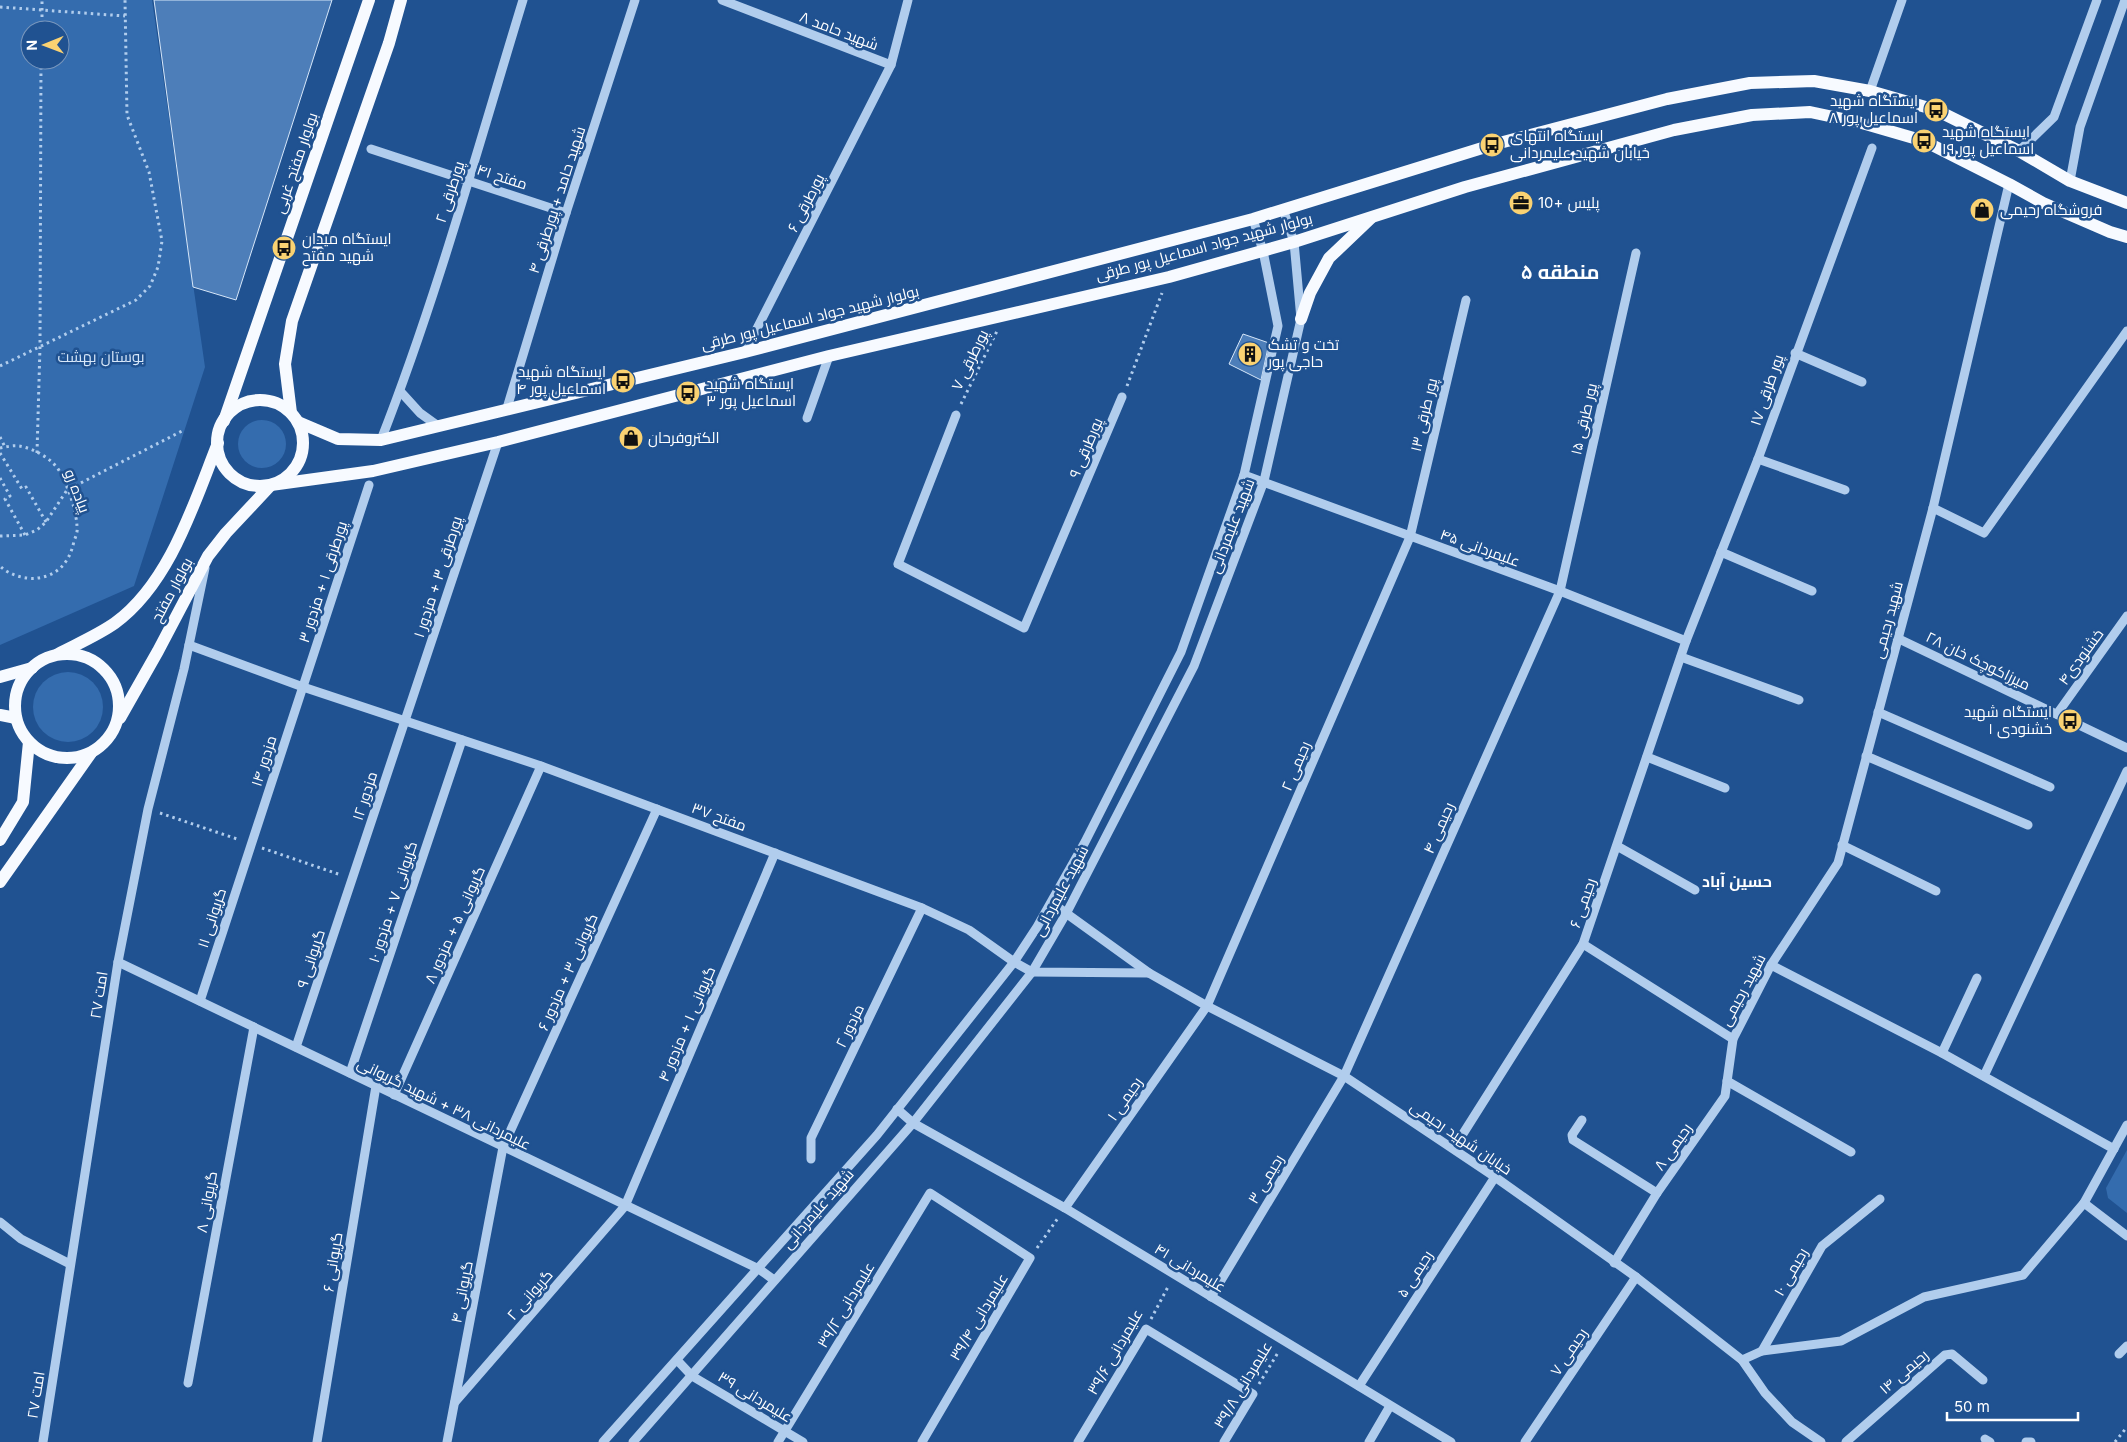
<svg xmlns="http://www.w3.org/2000/svg" width="2127" height="1442" font-family="Inter,Cairo,sans-serif">
<style>
.green{fill:#346cae;fill-rule:evenodd}
.building{fill:#4d7eb9;stroke:#d7e7f9}
.lines{fill:none;stroke-linecap:round;stroke-linejoin:round}
.path{stroke:#b1cded;stroke-width:3;stroke-dasharray:2.5 4;stroke-linecap:butt}
.minor{stroke:#b1cded;stroke-width:9}
.major{stroke:#f7faff;stroke-width:12}
.labels{text-anchor:middle;stroke-width:5;stroke-linejoin:round;paint-order:stroke}
.street-label{font-size:15px;fill:#fff;stroke:#205291}
.poi-label{font-size:15px;fill:#fff;stroke:#205291;text-anchor:start}
.park-label{font-size:15px;fill:#d7e7f9;stroke:#205291}
.neighbourhood-label{font-size:16px;font-weight:bold;fill:#fff;stroke:#205291}
.district-label{font-size:20px;font-weight:bold;fill:#fff;stroke:#205291}
</style>
<rect width="100%" height="100%" fill="#205291"/>
<!-- green -->
<g class="green">
<path d="M0,0H152L205,367L134,586L0,645ZM30,30H60V60H30Z"/>
<circle cx="262" cy="444" r="24"/>
<circle cx="68" cy="707" r="35"/>
<path d="M2127,1150V1213L2108,1198L2106,1188Z"/>
</g>
<!-- building -->
<g class="building">
<path d="M154,0H332L236,300L193,287Z"/>
<path d="M1243,334L1269,343L1261,380L1229,364Z"/>
</g>
<g class="lines">
<!-- path -->
<g class="path">
<path d="M0,7L125,16"/>
<path d="M42,30V0"/>
<path d="M0,366L136,300L150,286L158,267L162,241L149,172L127,115L125,0"/>
<path d="M1127,386L1162,293"/>
<path d="M961,404L997,331"/>
<path d="M0,437L5,447"/>
<path d="M0,448C6,447 13,445 19,446C33,448 53,459 60,472C68,487 76,509 77,526C78,531 76,536 74,541C70,561 59,575 38,578C26,580 9,575 0,566"/>
<path d="M0,453L22,489L26,487L46,522"/>
<path d="M37,453L40,346L41,60"/>
<path d="M0,478L10,496L5,499L25,535"/>
<path d="M0,536L25,535L37,530L46,522L67,490L184,430"/>
<path d="M160,813L240,840"/>
<path d="M262,848L341,875"/>
<path d="M1037,1248L1058,1218"/>
<path d="M1151,1319L1169,1285"/>
<path d="M1259,1384L1279,1351"/>
<path d="M2115,1442L2127,1427"/>
</g>
<!-- minor -->
<g class="minor">
<path d="M722,0L891,65"/>
<path d="M1870,91L1902,0"/>
<path d="M371,149L566,213"/>
<path d="M2019,151L2054,117L2097,0"/>
<path d="M2070,181L2080,127L2125,0"/>
<path d="M745,352L891,65L908,0"/>
<path d="M1795,353L1862,382"/>
<path d="M400,391L420,413L438,426"/>
<path d="M507,408L566,213L635,0"/>
<path d="M956,415L898,564L1024,628L1122,397"/>
<path d="M807,418L829,356"/>
<path d="M381,440C437,297 478,147 523,0"/>
<path d="M1758,459L1845,490"/>
<path d="M1244,475L1560,591L1686,641"/>
<path d="M1933,508L1984,533L2127,331"/>
<path d="M1721,552L1812,591"/>
<path d="M1897,638L2127,748"/>
<path d="M189,645L303,687L541,766L922,908L969,930L1014,962L1032,972L1149,973"/>
<path d="M1681,657L1799,700"/>
<path d="M1878,712L2050,787"/>
<path d="M2057,714L2127,616"/>
<path d="M1866,756L2028,825"/>
<path d="M1647,757L1725,788"/>
<path d="M1842,845L1936,891"/>
<path d="M1617,846L1695,890"/>
<path d="M1052,903L1149,973L1207,1006L1344,1076L1495,1177L1636,1277L1742,1360L1765,1393L1792,1422L1821,1442"/>
<path d="M1583,944L1733,1039"/>
<path d="M118,962L759,1269L774,1280"/>
<path d="M1771,965L1942,1053L2114,1149"/>
<path d="M200,1001L369,485"/>
<path d="M296,1047L498,442"/>
<path d="M1942,1053L1977,978"/>
<path d="M350,1073L462,740"/>
<path d="M1984,1076L2127,771"/>
<path d="M1727,1081L1851,1152"/>
<path d="M394,1095L541,766"/>
<path d="M897,1109L913,1123L1065,1208L1451,1442"/>
<path d="M1582,1120L1572,1135L1573,1140L1657,1193"/>
<path d="M1454,1148L1583,944L1686,641L1758,459L1872,148"/>
<path d="M811,1159V1138L922,908"/>
<path d="M2084,1203L2127,1236"/>
<path d="M1065,1208L1207,1006L1410,537L1466,300"/>
<path d="M0,1222L21,1239L70,1264"/>
<path d="M1614,1263L1657,1193L1725,1096L1733,1039L1771,965L1838,863L1933,508L2009,184"/>
<path d="M1211,1297L1344,1076L1560,591L1636,253"/>
<path d="M1762,1351L1822,1246L1880,1199"/>
<path d="M2119,1354L2127,1346"/>
<path d="M677,1360L692,1376L803,1442"/>
<path d="M1742,1360L1762,1351L1841,1341L1924,1297L2023,1275L2084,1203L2127,1125"/>
<path d="M188,1383L254,1027"/>
<path d="M1359,1386L1495,1177"/>
<path d="M455,1402L625,1206L775,853"/>
<path d="M1985,1439L1990,1442"/>
<path d="M43,1442L118,962L148,809L184,669L205,568"/>
<path d="M317,1442L376,1086"/>
<path d="M447,1442L503,1147L657,809"/>
<path d="M603,1442L877,1135L1014,962L1037,927L1085,842L1181,652L1244,475L1278,326L1263,251L1253,219"/>
<path d="M633,1442L913,1123L1032,972L1067,912L1194,666L1264,481L1301,319L1294,242L1283,209"/>
<path d="M778,1442L930,1193L1030,1258L922,1442"/>
<path d="M1078,1442L1146,1329L1253,1394L1224,1442"/>
<path d="M1369,1442L1390,1406"/>
<path d="M1525,1442L1636,1277"/>
<path d="M1846,1442L1945,1355L1952,1354L1983,1380"/>
<path d="M2026,1442H2031"/>
</g>
<!-- major -->
<g class="major">
<path d="M1301,319L1310,293L1329,258L1370,219"/>
<circle cx="260" cy="443" r="43"/>
<path d="M291,413L285,364L292,321L389,43L401,0"/>
<path d="M224,421L369,0"/>
<path d="M298,422L338,439L381,440L745,352L1253,219L1492,145L1667,99L1750,83L1814,81L1870,91L1936,110L2019,151L2070,181L2127,203"/>
<path d="M271,485L373,471L498,442L829,356L1169,277L1294,242L1465,187L1674,130L1752,115L1810,112L1862,123L1924,141L2009,184L2043,203L2110,232L2127,237"/>
<circle cx="67" cy="706" r="52"/>
<path d="M58,654C77,644 98,635 115,623C170,583 194,503 218,443"/>
<path d="M0,677L32,668"/>
<path d="M0,715L16,718"/>
<path d="M120,718L158,651L208,556L226,533L271,485"/>
<path d="M0,840L23,802L29,742"/>
<path d="M0,882L91,753"/>
</g>
</g>
<!-- icons -->
<defs>
<symbol id="bus-disc" viewBox="-11 -11 22 22"><circle r="9.5" fill="#fad272" stroke="#205291"/><path d="M-5-6H5V4H4V6H2V4H-2V6H-4V4H-5ZM-3.5-4V0h7V-4ZM-3.5 1.2v1.5H-2V1.2ZM2 1.2v1.5H3.5V1.2Z" fill="#111"/></symbol>
<symbol id="office-disc" viewBox="-11 -11 22 22"><circle r="9.5" fill="#fad272" stroke="#205291"/><path d="M-6-3h4V-5.5h4V-3h4V5H-6ZM-1-4.5V-3h2v-1.5ZM-6 0V1H6V0Z" fill="#111"/></symbol>
<symbol id="shop-disc" viewBox="-11 -11 22 22"><circle r="9.5" fill="#fad272" stroke="#205291"/><path d="M-5-2.5h2.3a2.7 3.5 0 0 1 5.4 0H5L5.5 6h-11ZM-1.5-2.5h3a1.5 2.3 0 0 0-3 0Z" fill="#111"/></symbol>
<symbol id="building-disc" viewBox="-11 -11 22 22"><circle r="9.5" fill="#fad272" stroke="#205291"/><path d="M-4-6H4V6H1V3H-1V6H-4ZM-2.5-4.3h1.7v1.8h-1.7ZM.8-4.3h1.7v1.8H.8ZM-2.5-1h1.7V.8h-1.7ZM.8-1h1.7V.8H.8Z" fill="#111"/></symbol>
</defs>
<g fill-rule="evenodd">
<use href="#bus-disc" x="1922" y="96" width="28" height="28"/>
<use href="#bus-disc" x="1910" y="127" width="28" height="28"/>
<use href="#bus-disc" x="1478" y="131" width="28" height="28"/>
<use href="#office-disc" x="1507" y="189" width="28" height="28"/>
<use href="#shop-disc" x="1968" y="196" width="28" height="28"/>
<use href="#bus-disc" x="270" y="234" width="28" height="28"/>
<use href="#building-disc" x="1236" y="340" width="28" height="28"/>
<use href="#bus-disc" x="609" y="367" width="28" height="28"/>
<use href="#bus-disc" x="674" y="379" width="28" height="28"/>
<use href="#shop-disc" x="617" y="424" width="28" height="28"/>
<use href="#bus-disc" x="2056" y="707" width="28" height="28"/>
</g>
<g class="labels">
<!-- street labels -->
<g class="street-label">
<text transform="translate(839 31) rotate(21)" y="5">شهید حامد ۸</text>
<text transform="translate(296 163) rotate(-71)" y="5">بولوار مفتح غربی</text>
<text transform="translate(502 177) rotate(18)" y="5">مفتح ۴۱</text>
<text transform="translate(450 192) rotate(-72)" y="5">پورطرقی ۲</text>
<text transform="translate(557 200) rotate(-72)" y="5">شهید حامد + پورطرقی ۴</text>
<text transform="translate(806 203) rotate(-63)" y="5">پورطرقی ۶</text>
<text transform="translate(1204 247) rotate(-15)" y="5">بولوار شهید جواد اسماعیل پور طرقی</text>
<text transform="translate(810 318) rotate(-14)" y="5">بولوار شهید جواد اسماعیل پور طرقی</text>
<text transform="translate(970 360) rotate(-64)" y="5">پورطرقی ۷</text>
<text transform="translate(1767 390) rotate(-71)" y="5">پور طرقی ۱۷</text>
<text transform="translate(1424 415) rotate(-77)" y="5">پور طرقی ۱۳</text>
<text transform="translate(1584 419) rotate(-77)" y="5">پور طرقی ۱۵</text>
<text transform="translate(1086 448) rotate(-67)" y="5">پورطرقی ۹</text>
<text transform="translate(77 491) rotate(69)" y="5">پیاده رو</text>
<text transform="translate(1232 526) rotate(-69)" y="5">شهید علیمردانی</text>
<text transform="translate(1480 548) rotate(20)" y="5">علیمردانی ۴۵</text>
<text transform="translate(438 577) rotate(-72)" y="5">پورطرقی ۳ + مزدور ۱</text>
<text transform="translate(323 582) rotate(-72)" y="5">پورطرقی ۱ + مزدور ۳</text>
<text transform="translate(172 590) rotate(-62)" y="5">بولوار مفتح</text>
<text transform="translate(1888 620) rotate(-75)" y="5">شهید رحیمی</text>
<text transform="translate(2081 657) rotate(-54)" y="5">خشنودی۴</text>
<text transform="translate(1978 661) rotate(26)" y="5">میرزاکوچک خان ۲۸</text>
<text transform="translate(264 761) rotate(-72)" y="5">مزدور ۱۴</text>
<text transform="translate(1296 766) rotate(-67)" y="5">رحیمی ۲</text>
<text transform="translate(365 796) rotate(-72)" y="5">مزدور ۱۲</text>
<text transform="translate(719 817) rotate(20)" y="5">مفتح ۳۷</text>
<text transform="translate(1439 828) rotate(-66)" y="5">رحیمی ۴</text>
<text transform="translate(1061 891) rotate(-62)" y="5">شهید علیمردانی</text>
<text transform="translate(393 902) rotate(-72)" y="5">گریوانی ۷ + مزدور ۱۰</text>
<text transform="translate(1583 903) rotate(-71)" y="5">رحیمی ۶</text>
<text transform="translate(212 918) rotate(-72)" y="5">گریوانی ۱۱</text>
<text transform="translate(455 925) rotate(-66)" y="5">گریوانی ۵ + مزدور ۸</text>
<text transform="translate(311 959) rotate(-72)" y="5">گریوانی ۹</text>
<text transform="translate(568 972) rotate(-66)" y="5">گریوانی ۳ + مزدور ۶</text>
<text transform="translate(1743 990) rotate(-62)" y="5">شهید رحیمی</text>
<text transform="translate(99 995) rotate(-81)" y="5">امت ۲۷</text>
<text transform="translate(687 1024) rotate(-67)" y="5">گریوانی ۱ + مزدور ۴</text>
<text transform="translate(850 1026) rotate(-64)" y="5">مزدور ۲</text>
<text transform="translate(1125 1099) rotate(-55)" y="5">رحیمی ۱</text>
<text transform="translate(444 1104) rotate(26)" y="5">علیمردانی ۳۸ + شهید گریوانی</text>
<text transform="translate(1461 1138) rotate(34)" y="5">خیابان شهید رحیمی</text>
<text transform="translate(1673 1147) rotate(-55)" y="5">رحیمی ۸</text>
<text transform="translate(1266 1179) rotate(-59)" y="5">رحیمی ۳</text>
<text transform="translate(207 1202) rotate(-80)" y="5">گریوانی ۸</text>
<text transform="translate(818 1209) rotate(-49)" y="5">شهید علیمردانی</text>
<text transform="translate(333 1262) rotate(-81)" y="5">گریوانی ۶</text>
<text transform="translate(1190 1268) rotate(31)" y="5">علیمردانی ۴۱</text>
<text transform="translate(1791 1272) rotate(-60)" y="5">رحیمی ۱۰</text>
<text transform="translate(1415 1274) rotate(-57)" y="5">رحیمی ۵</text>
<text transform="translate(462 1292) rotate(-79)" y="5">گریوانی ۴</text>
<text transform="translate(530 1295) rotate(-49)" y="5">گریوانی ۲</text>
<text transform="translate(846 1305) rotate(-59)" y="5">علیمردانی ۳۹/۲</text>
<text transform="translate(979 1317) rotate(-59)" y="5">علیمردانی ۳۹/۴</text>
<text transform="translate(1115 1352) rotate(-60)" y="5">علیمردانی ۳۹/۶</text>
<text transform="translate(1569 1352) rotate(-56)" y="5">رحیمی ۷</text>
<text transform="translate(1904 1372) rotate(-41)" y="5">رحیمی ۱۴</text>
<text transform="translate(1243 1385) rotate(-59)" y="5">علیمردانی ۳۹/۸</text>
<text transform="translate(36 1395) rotate(-81)" y="5">امت ۲۷</text>
<text transform="translate(755 1397) rotate(31)" y="5">علیمردانی ۳۹</text>
</g>
<!-- poi labels -->
<g class="poi-label">
<text x="1918" y="106" text-anchor="end">ایستگاه شهید<tspan x="1918" dy="17">اسماعیل پور ۸</tspan></text>
<text x="1942" y="137">ایستگاه شهید<tspan x="1942" dy="17">اسماعیل پور ۱۹</tspan></text>
<text x="1510" y="141">ایستگاه انتهای<tspan x="1510" dy="17">خیابان شهید علیمردانی</tspan></text>
<text x="1538" y="208">پلیس +10</text>
<text x="2000" y="215">فروشگاه رحیمی</text>
<text x="302" y="244">ایستگاه میدان<tspan x="302" dy="17">شهید مفتح</tspan></text>
<text x="1268" y="350">تخت و تشک<tspan x="1268" dy="17">حاجی پور</tspan></text>
<text x="606" y="377" text-anchor="end">ایستگاه شهید<tspan x="606" dy="17">اسماعیل پور ۴</tspan></text>
<text x="706" y="389">ایستگاه شهید<tspan x="706" dy="17">اسماعیل پور ۳</tspan></text>
<text x="648" y="443">الکتروفرحان</text>
<text x="2052" y="717" text-anchor="end">ایستگاه شهید<tspan x="2052" dy="17">خشنودی ۱</tspan></text>
</g>
<!-- park labels -->
<g class="park-label">
<text x="101" y="362">بوستان بهشت</text>
</g>
<!-- neighbourhood labels -->
<g class="neighbourhood-label">
<text x="1737" y="887">حسین آباد</text>
</g>
<!-- district labels -->
<g class="district-label">
<text x="1560" y="279">منطقه ۵</text>
</g>
</g>
<!-- north arrow -->
<g transform="translate(45 45) rotate(269)"><circle r="24" fill="#205291" stroke="#7997bd"/>
<path d="M0-4L9 19L0 12L-9 19Z" fill="#fad272"/>
<text y="-8" font-size="14" font-weight="bold" text-anchor="middle" fill="#ffffff">N</text>
</g>
<!-- scale -->
<path d="M1947 1412v8h131v-8" fill="none" stroke="#ffffff" stroke-width="2.5"/>
<text x="1954" y="1412" font-size="15" fill="#ffffff" stroke="#205291" stroke-width="4" paint-order="stroke">50 m</text>
</svg>
